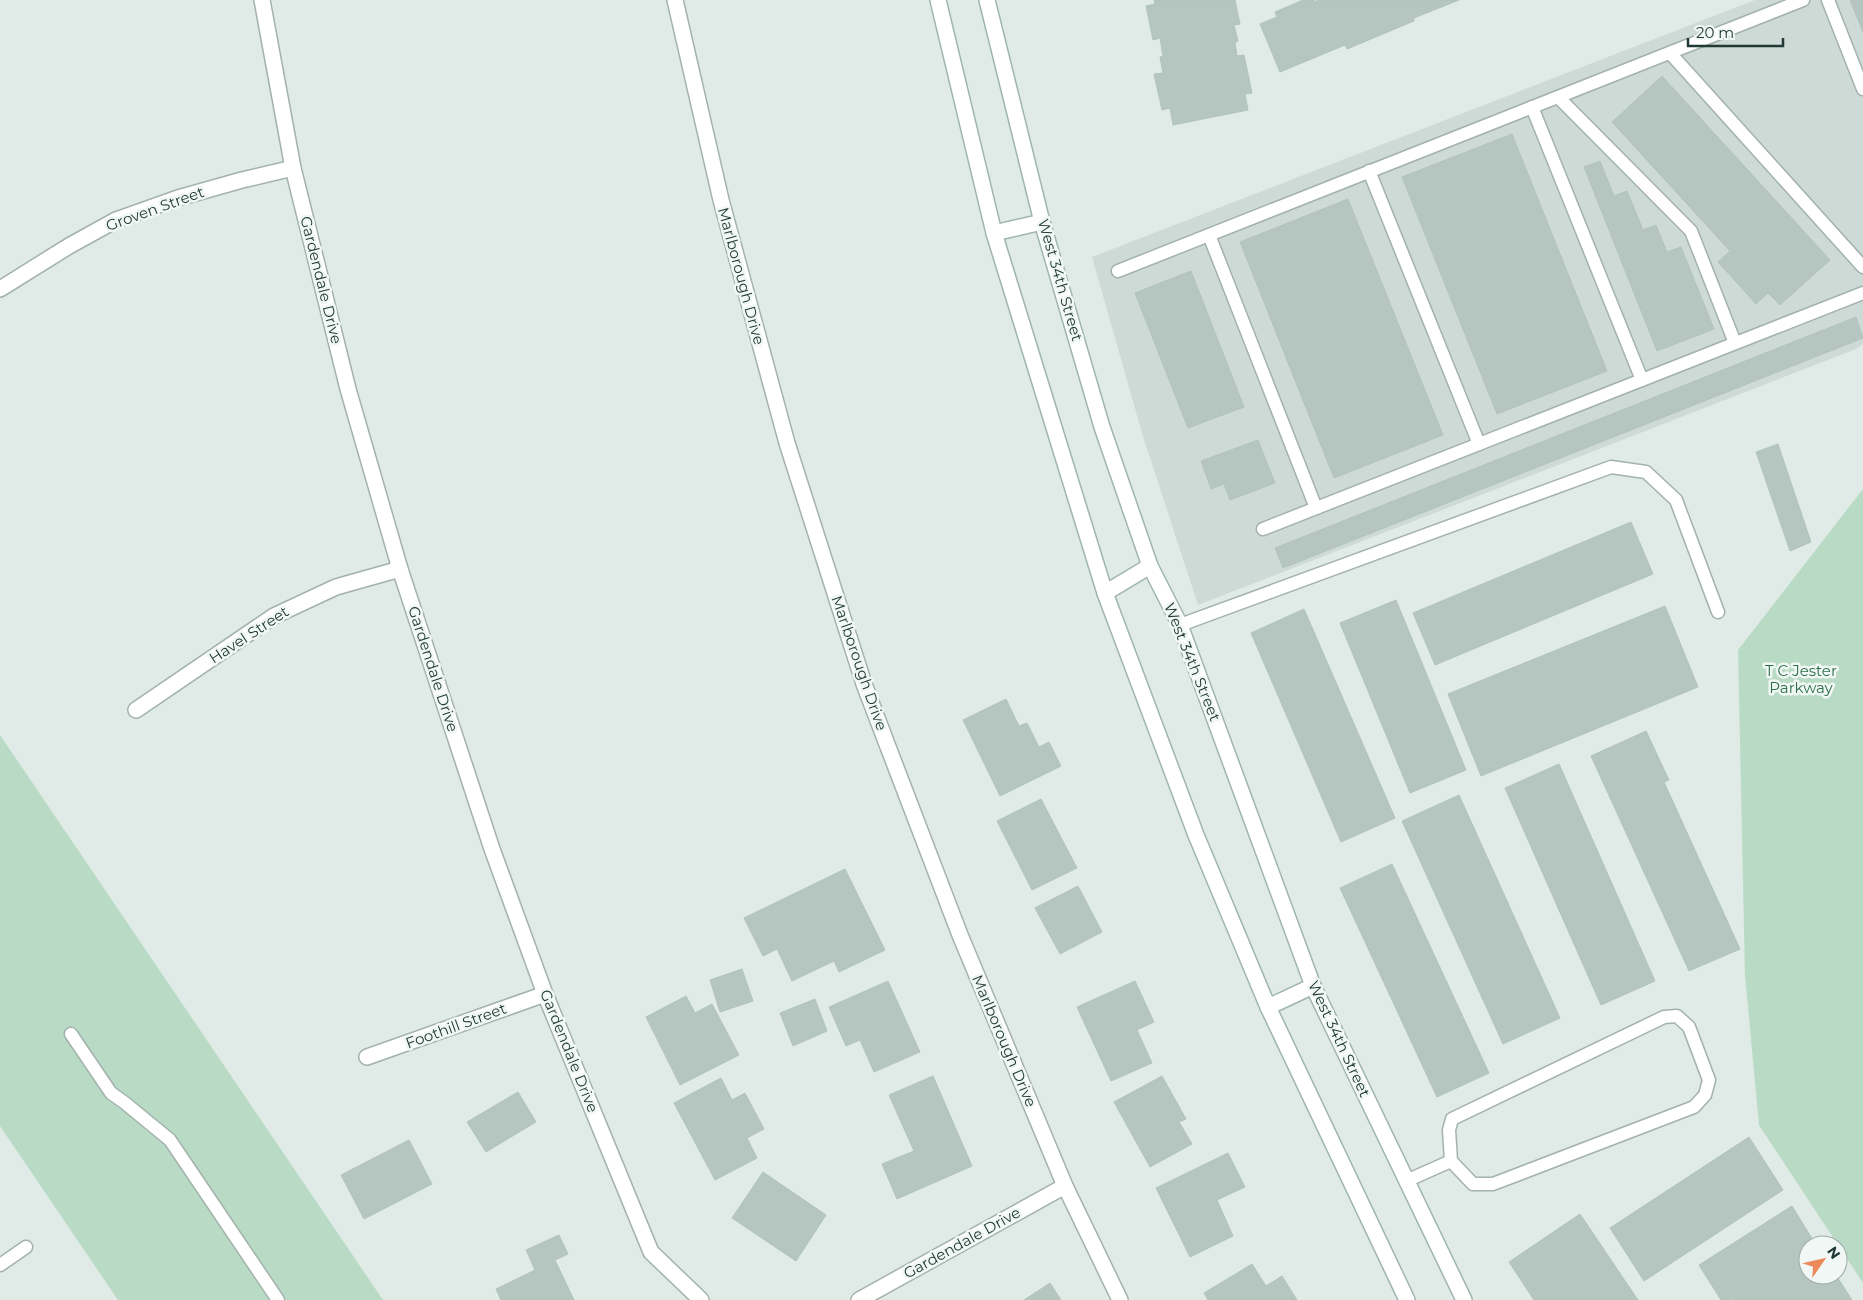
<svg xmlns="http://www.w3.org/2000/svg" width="1863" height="1300" font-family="Montserrat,sans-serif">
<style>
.built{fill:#cedad5}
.green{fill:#b9dbc5}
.building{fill:#b5c5bf;stroke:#b2c3be}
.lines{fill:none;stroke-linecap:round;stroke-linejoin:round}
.service-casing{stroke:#a3b2ad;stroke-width:15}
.minor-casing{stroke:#a3b2ad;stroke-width:18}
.secondary-casing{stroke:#9fb5af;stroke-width:18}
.service{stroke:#fff;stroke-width:12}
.minor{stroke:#fff;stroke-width:15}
.secondary{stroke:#fff;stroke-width:15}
.labels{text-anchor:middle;stroke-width:5;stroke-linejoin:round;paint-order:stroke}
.street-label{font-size:15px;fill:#213a35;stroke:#f0f7f4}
.park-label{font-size:15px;fill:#2d6f4b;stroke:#f0f7f4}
</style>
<rect width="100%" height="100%" fill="#e0eae6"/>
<!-- built -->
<path class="built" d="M1755,0H1863V344L1856,349L1198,605L1142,433L1092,257Z"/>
<!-- green -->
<g class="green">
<path d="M1863,489V1283L1759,1125L1745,975L1738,650Z"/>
<path d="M0,735L383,1300H118L0,1126Z"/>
</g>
<!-- building -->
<g class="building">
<path d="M1154,0H1235L1240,24L1234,25L1238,41L1235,42L1237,56L1244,55L1252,93L1245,94L1248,110L1173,125L1170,108L1162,110L1154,74L1163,73L1160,57L1163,56L1160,38L1153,40L1146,6L1155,4Z"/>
<path d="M1303,0H1314V2L1318,0H1459L1414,18V21L1347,49L1345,45L1280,72L1260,24L1277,17L1275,12Z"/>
<path d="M1850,0H1863V32Z"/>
<path d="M1662,76L1830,260L1780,305L1768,293L1756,304L1718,262L1730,251L1612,122Z"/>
<path d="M1512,134L1607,371L1497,414L1402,177Z"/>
<path d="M1600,161L1614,196L1627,191L1643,230L1656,225L1667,252L1681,247L1714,329L1657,351L1584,167Z"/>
<path d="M1348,199L1443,435L1334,478L1240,242Z"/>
<path d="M1191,271L1244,407L1188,428L1135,293Z"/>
<path d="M1856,317L1863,338L1283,568L1275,548Z"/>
<path d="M1258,440L1275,483L1230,500L1224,484L1211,489L1201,461Z"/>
<path d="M1778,444L1811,542L1790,551L1756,452Z"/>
<path d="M1631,522L1653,574L1435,665L1413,613Z"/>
<path d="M1396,600L1466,770L1410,793L1340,623Z"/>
<path d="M1665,606L1698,687L1481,776L1448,694Z"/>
<path d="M1304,609L1395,818L1341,842L1251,633Z"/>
<path d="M1006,699L1019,726L1027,723L1039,747L1049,742L1061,766L1000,796L963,720Z"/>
<path d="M1646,731L1669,780L1664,782L1740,949L1689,971L1591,756Z"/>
<path d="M1559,764L1655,981L1601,1005L1505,788Z"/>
<path d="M1459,795L1560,1018L1503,1044L1402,821Z"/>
<path d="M1041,799L1077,868L1032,890L997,821Z"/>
<path d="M1392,864L1489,1073L1437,1097L1340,888Z"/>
<path d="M845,869L885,950L839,972L834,961L792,981L777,949L763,956L744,918Z"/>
<path d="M1078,886L1102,932L1060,954L1035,908Z"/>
<path d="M742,969L753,1001L720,1012L710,980Z"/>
<path d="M888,981L920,1052L874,1072L860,1040L846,1046L829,1007Z"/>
<path d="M1135,981L1154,1022L1137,1030L1152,1063L1111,1081L1077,1007Z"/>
<path d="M686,996L695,1013L712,1004L739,1055L680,1085L646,1017Z"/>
<path d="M815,999L827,1031L793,1046L780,1013Z"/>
<path d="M933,1076L972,1166L897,1199L882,1164L914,1151L889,1095Z"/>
<path d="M1162,1076L1186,1119L1179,1122L1192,1144L1150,1167L1114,1102Z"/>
<path d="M721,1078L732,1100L745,1093L764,1129L747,1138L757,1158L715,1180L674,1103Z"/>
<path d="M518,1092L536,1122L486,1152L467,1122Z"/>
<path d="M1749,1137L1783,1190L1644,1281L1610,1228Z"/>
<path d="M409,1140L432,1184L364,1219L341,1175Z"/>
<path d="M1228,1153L1245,1187L1217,1200L1233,1236L1190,1257L1156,1188Z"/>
<path d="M763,1172L826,1215L796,1261L732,1218Z"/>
<path d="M1792,1206L1816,1245H1808V1275H1836L1852,1300H1734L1733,1299L1721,1300L1699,1265Z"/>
<path d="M1580,1214L1638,1300H1534L1509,1262Z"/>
<path d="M559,1235L568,1254L555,1260L574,1300H501L496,1289L535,1270L526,1250Z"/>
<path d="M1252,1264L1266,1286L1282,1276L1297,1300H1208L1204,1293Z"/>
<path d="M1050,1283L1061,1300H1024Z"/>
</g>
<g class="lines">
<defs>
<g id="service">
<path d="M1828,0L1863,89"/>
<path d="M1670,53L1863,267"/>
<path d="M1558,97L1691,231L1735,343"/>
<path d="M1532,107L1642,380"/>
<path d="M1369,171L1479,444"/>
<path d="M1209,235L1316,508"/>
<path d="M1118,271L1803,0"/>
<path d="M1263,529L1863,293"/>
<path d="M1180,625L1611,467L1646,472L1676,500L1718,612"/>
<path d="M1677,1016L1689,1027L1709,1080L1705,1095L1694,1107L1493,1184H1473L1451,1161L1449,1130L1452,1119L1664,1017Z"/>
<path d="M71,1034L111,1093L125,1103L170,1140L278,1300"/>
<path d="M1406,1181L1451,1161"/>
<path d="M0,1265L26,1247"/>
</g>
<g id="minor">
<path d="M262,0L293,168L348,389L400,569L492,849L545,994L651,1252L701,1300"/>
<path d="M675,0L721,200L787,443L864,684L960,935L1065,1186L1120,1300"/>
<path d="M0,289L69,246L116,220L178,198L242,180L293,168"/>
<path d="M136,710L274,616L336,587L400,569"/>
<path d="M367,1057L545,994"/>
<path d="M859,1300L1065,1186"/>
</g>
<g id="secondary">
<path d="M938,0L994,233L1105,593L1196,835L1268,1007L1407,1300"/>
<path d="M987,0L1042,222L1102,427L1150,566L1180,625L1313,986L1464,1300"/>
<path d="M994,233L1042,222"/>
<path d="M1105,593L1150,566"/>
<path d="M1268,1007L1313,986"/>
</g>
</defs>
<!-- service casing -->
<use href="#service" class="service-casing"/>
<!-- minor casing -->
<use href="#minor" class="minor-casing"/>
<!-- secondary casing -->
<use href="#secondary" class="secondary-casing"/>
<!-- service -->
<use href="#service" class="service"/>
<!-- minor -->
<use href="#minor" class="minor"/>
<!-- secondary -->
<use href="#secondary" class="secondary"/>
</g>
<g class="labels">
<!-- street labels -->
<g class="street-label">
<text transform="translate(155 209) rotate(-20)" y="5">Groven Street</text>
<text transform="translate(741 276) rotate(75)" y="5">Marlborough Drive</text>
<text transform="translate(321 280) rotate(76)" y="5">Gardendale Drive</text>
<text transform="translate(1060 280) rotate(74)" y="5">West 34th Street</text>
<text transform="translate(249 635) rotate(-33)" y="5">Havel Street</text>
<text transform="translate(1192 662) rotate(68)" y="5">West 34th Street</text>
<text transform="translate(859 663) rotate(71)" y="5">Marlborough Drive</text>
<text transform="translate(433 669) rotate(72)" y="5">Gardendale Drive</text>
<text transform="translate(456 1026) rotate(-20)" y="5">Foothill Street</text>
<text transform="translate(1339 1039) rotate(65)" y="5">West 34th Street</text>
<text transform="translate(1004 1041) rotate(67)" y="5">Marlborough Drive</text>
<text transform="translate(569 1051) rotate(68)" y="5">Gardendale Drive</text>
<text transform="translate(962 1243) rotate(-29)" y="5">Gardendale Drive</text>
</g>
<!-- park labels -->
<g class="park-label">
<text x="1801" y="676">T C Jester<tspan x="1801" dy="17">Parkway</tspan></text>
</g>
</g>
<!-- north arrow -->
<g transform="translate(1823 1260) rotate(56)"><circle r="24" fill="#f0f7f4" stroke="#9daba8"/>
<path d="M0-4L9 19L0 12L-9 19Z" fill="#ed8a5b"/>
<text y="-8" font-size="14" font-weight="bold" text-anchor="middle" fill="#213a35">N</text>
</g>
<!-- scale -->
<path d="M1688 38v8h95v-8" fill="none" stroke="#213a35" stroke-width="2.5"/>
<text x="1696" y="38" font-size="15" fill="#213a35" stroke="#f0f7f4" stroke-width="4" paint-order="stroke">20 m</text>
</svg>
